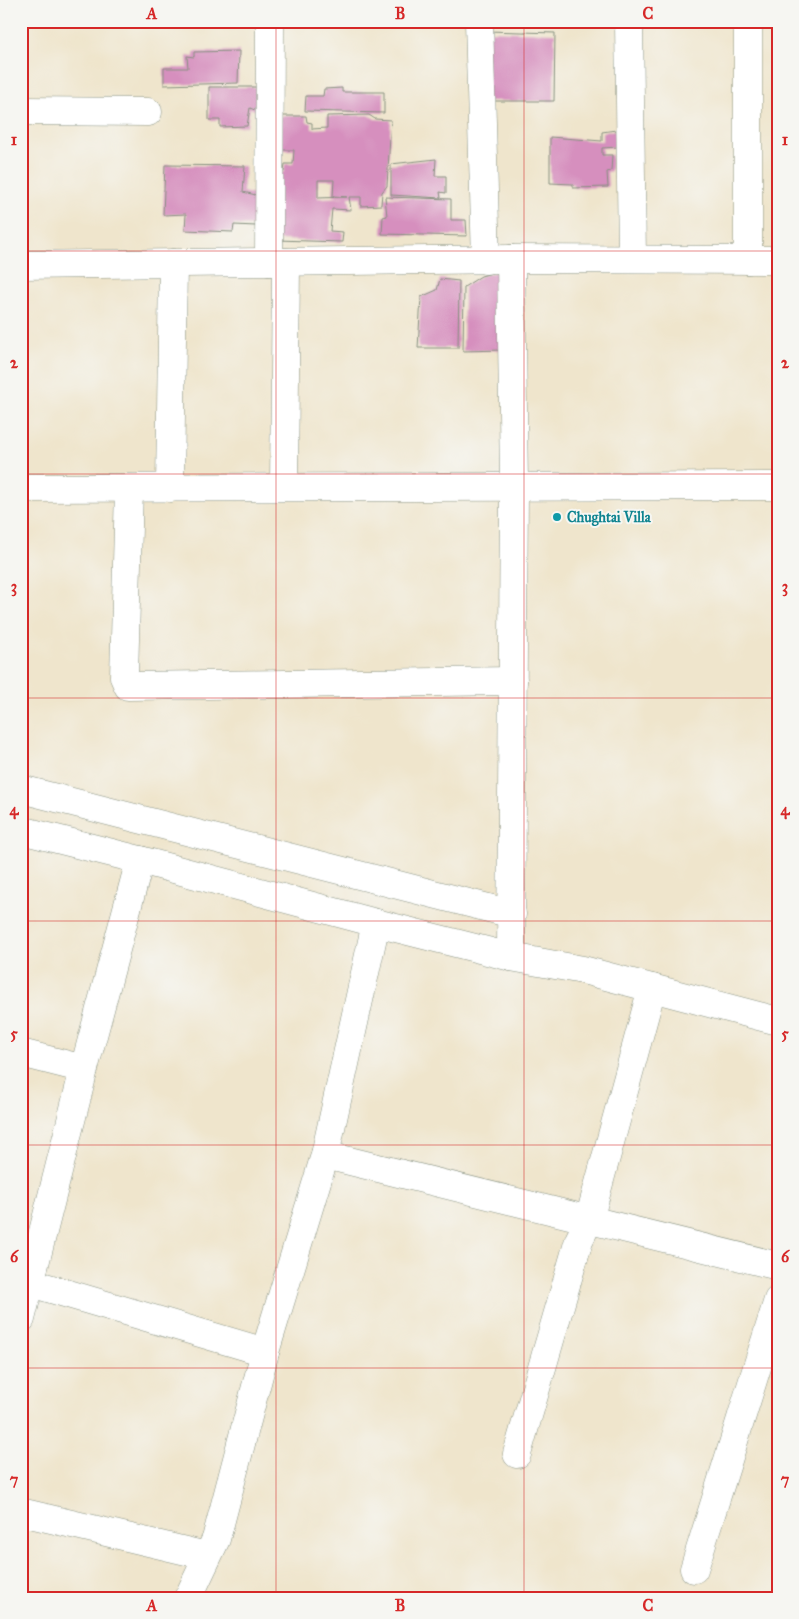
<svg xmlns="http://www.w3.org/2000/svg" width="799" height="1619" font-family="'IM FELL Great Primer',serif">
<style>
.building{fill:#d68fbe;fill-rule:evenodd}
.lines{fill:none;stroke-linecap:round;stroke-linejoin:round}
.minor-casing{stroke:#879180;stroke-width:29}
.minor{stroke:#fff;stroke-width:28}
.grid{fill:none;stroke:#d62828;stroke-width:1;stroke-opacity:0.55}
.culture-dot{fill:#0f9aa8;stroke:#f6f6f2;stroke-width:2}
.labels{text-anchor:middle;stroke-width:4;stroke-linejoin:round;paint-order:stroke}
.culture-label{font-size:14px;font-weight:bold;fill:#0d838f;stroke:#f6f6f2;text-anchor:start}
.neatline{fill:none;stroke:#d62828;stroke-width:2}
.grid-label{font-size:16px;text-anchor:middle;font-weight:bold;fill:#d62828}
</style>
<rect width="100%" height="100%" fill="#f6f6f2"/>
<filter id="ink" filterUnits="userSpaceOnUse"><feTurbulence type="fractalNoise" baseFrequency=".02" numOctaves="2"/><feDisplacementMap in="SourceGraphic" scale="10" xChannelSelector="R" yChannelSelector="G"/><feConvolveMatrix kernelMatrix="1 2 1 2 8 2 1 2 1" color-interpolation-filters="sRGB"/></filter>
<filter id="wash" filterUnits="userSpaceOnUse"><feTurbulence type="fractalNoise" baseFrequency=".0096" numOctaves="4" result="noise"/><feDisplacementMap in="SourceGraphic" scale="20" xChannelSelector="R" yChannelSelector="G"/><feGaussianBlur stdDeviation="1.12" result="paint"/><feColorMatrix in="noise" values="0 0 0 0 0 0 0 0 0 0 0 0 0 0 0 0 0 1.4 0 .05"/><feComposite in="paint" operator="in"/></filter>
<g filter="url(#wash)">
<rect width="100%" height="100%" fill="#efe5cc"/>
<g id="blocks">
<!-- building -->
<g class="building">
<path d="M487,31L555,33L554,101H484Z"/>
<path d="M239,51L238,83L164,85V68H188L187,56L194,57V52Z"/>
<path d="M209,87H258L257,111L250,108L247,126L220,127V120H209Z"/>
<path d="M342,88V92H384V113L305,111L306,96H323L324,89Z"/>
<path d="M369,115L375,119L391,120L387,186L382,192L381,205L361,206V197H349L351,210L332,209L330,231L343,232L342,242L276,240L277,173L284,172L285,164H293L294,150H272L279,116H306L307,122L312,123V129L327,128V116ZM318,180H334L333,196L347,197L318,198Z"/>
<path d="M616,130L618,147L602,148V155H612L611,171L607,172L608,187L573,188V184L550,183V137L602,141V132Z"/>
<path d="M436,159L435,176H446V193L440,192L441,198L391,195V164Z"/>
<path d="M165,165L245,166L243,192L256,195V226L234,225L233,232L185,230L186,214L163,215Z"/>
<path d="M385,197L451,199V220H466L467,236L382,234L383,217L387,216Z"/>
<path d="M495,272L504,279L503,350L463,351L464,287L481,276Z"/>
<path d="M440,279L459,281L458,348H418L421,297L437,290Z"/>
</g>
</g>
</g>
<g filter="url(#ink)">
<use href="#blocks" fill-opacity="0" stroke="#879180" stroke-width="1"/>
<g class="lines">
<defs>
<g id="minor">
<path d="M479,21L486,260"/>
<path d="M629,21L632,259"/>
<path d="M748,21V260"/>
<path d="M21,111L148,112"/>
<path d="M269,262L270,21"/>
<path d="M21,265L511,259L778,260"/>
<path d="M284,487L286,262"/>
<path d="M21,488L778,486"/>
<path d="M129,488L124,677L128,686L513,681"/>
<path d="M170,488L173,263"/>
<path d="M21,789L512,914"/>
<path d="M21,830L140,860L376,923L511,957L583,970L778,1021"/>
<path d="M511,957L514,486L511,259"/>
<path d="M21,1053L84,1069"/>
<path d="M325,1155L778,1266"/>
<path d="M21,1280L265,1352"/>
<path d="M21,1319L84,1069L140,860"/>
<path d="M517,1454L579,1240L589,1220L652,988"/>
<path d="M21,1512L207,1556"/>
<path d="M694,1569L778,1300"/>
<path d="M188,1598L216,1539L265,1352L325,1155L376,923"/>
</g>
</defs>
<!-- minor casing -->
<use href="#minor" class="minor-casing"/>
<!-- minor -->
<use href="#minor" class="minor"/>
</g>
</g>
<!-- grid -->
<path class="grid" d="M276,21V1598M524,21V1598M21,251H778M21,474H778M21,698H778M21,921H778M21,1145H778M21,1368H778"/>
<!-- markers -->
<circle class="culture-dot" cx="557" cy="517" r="5"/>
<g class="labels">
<!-- culture labels -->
<g class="culture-label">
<text x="567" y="522">Chughtai Villa</text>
</g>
</g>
<!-- margin -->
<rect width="799" height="1619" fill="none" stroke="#f6f6f2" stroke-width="55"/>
<rect x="28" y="28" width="744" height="1564" class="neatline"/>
<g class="grid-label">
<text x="152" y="19">A</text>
<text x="400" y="19">B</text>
<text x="648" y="19">C</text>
<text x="14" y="145">1</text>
<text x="785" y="145">1</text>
<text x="14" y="368">2</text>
<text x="785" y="368">2</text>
<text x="14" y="592">3</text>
<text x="785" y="592">3</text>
<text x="14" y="815">4</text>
<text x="785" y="815">4</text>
<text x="14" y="1039">5</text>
<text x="785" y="1039">5</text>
<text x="14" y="1262">6</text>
<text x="785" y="1262">6</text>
<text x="14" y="1485">7</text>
<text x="785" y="1485">7</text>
<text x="152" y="1611">A</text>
<text x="400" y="1611">B</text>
<text x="648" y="1611">C</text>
</g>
</svg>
